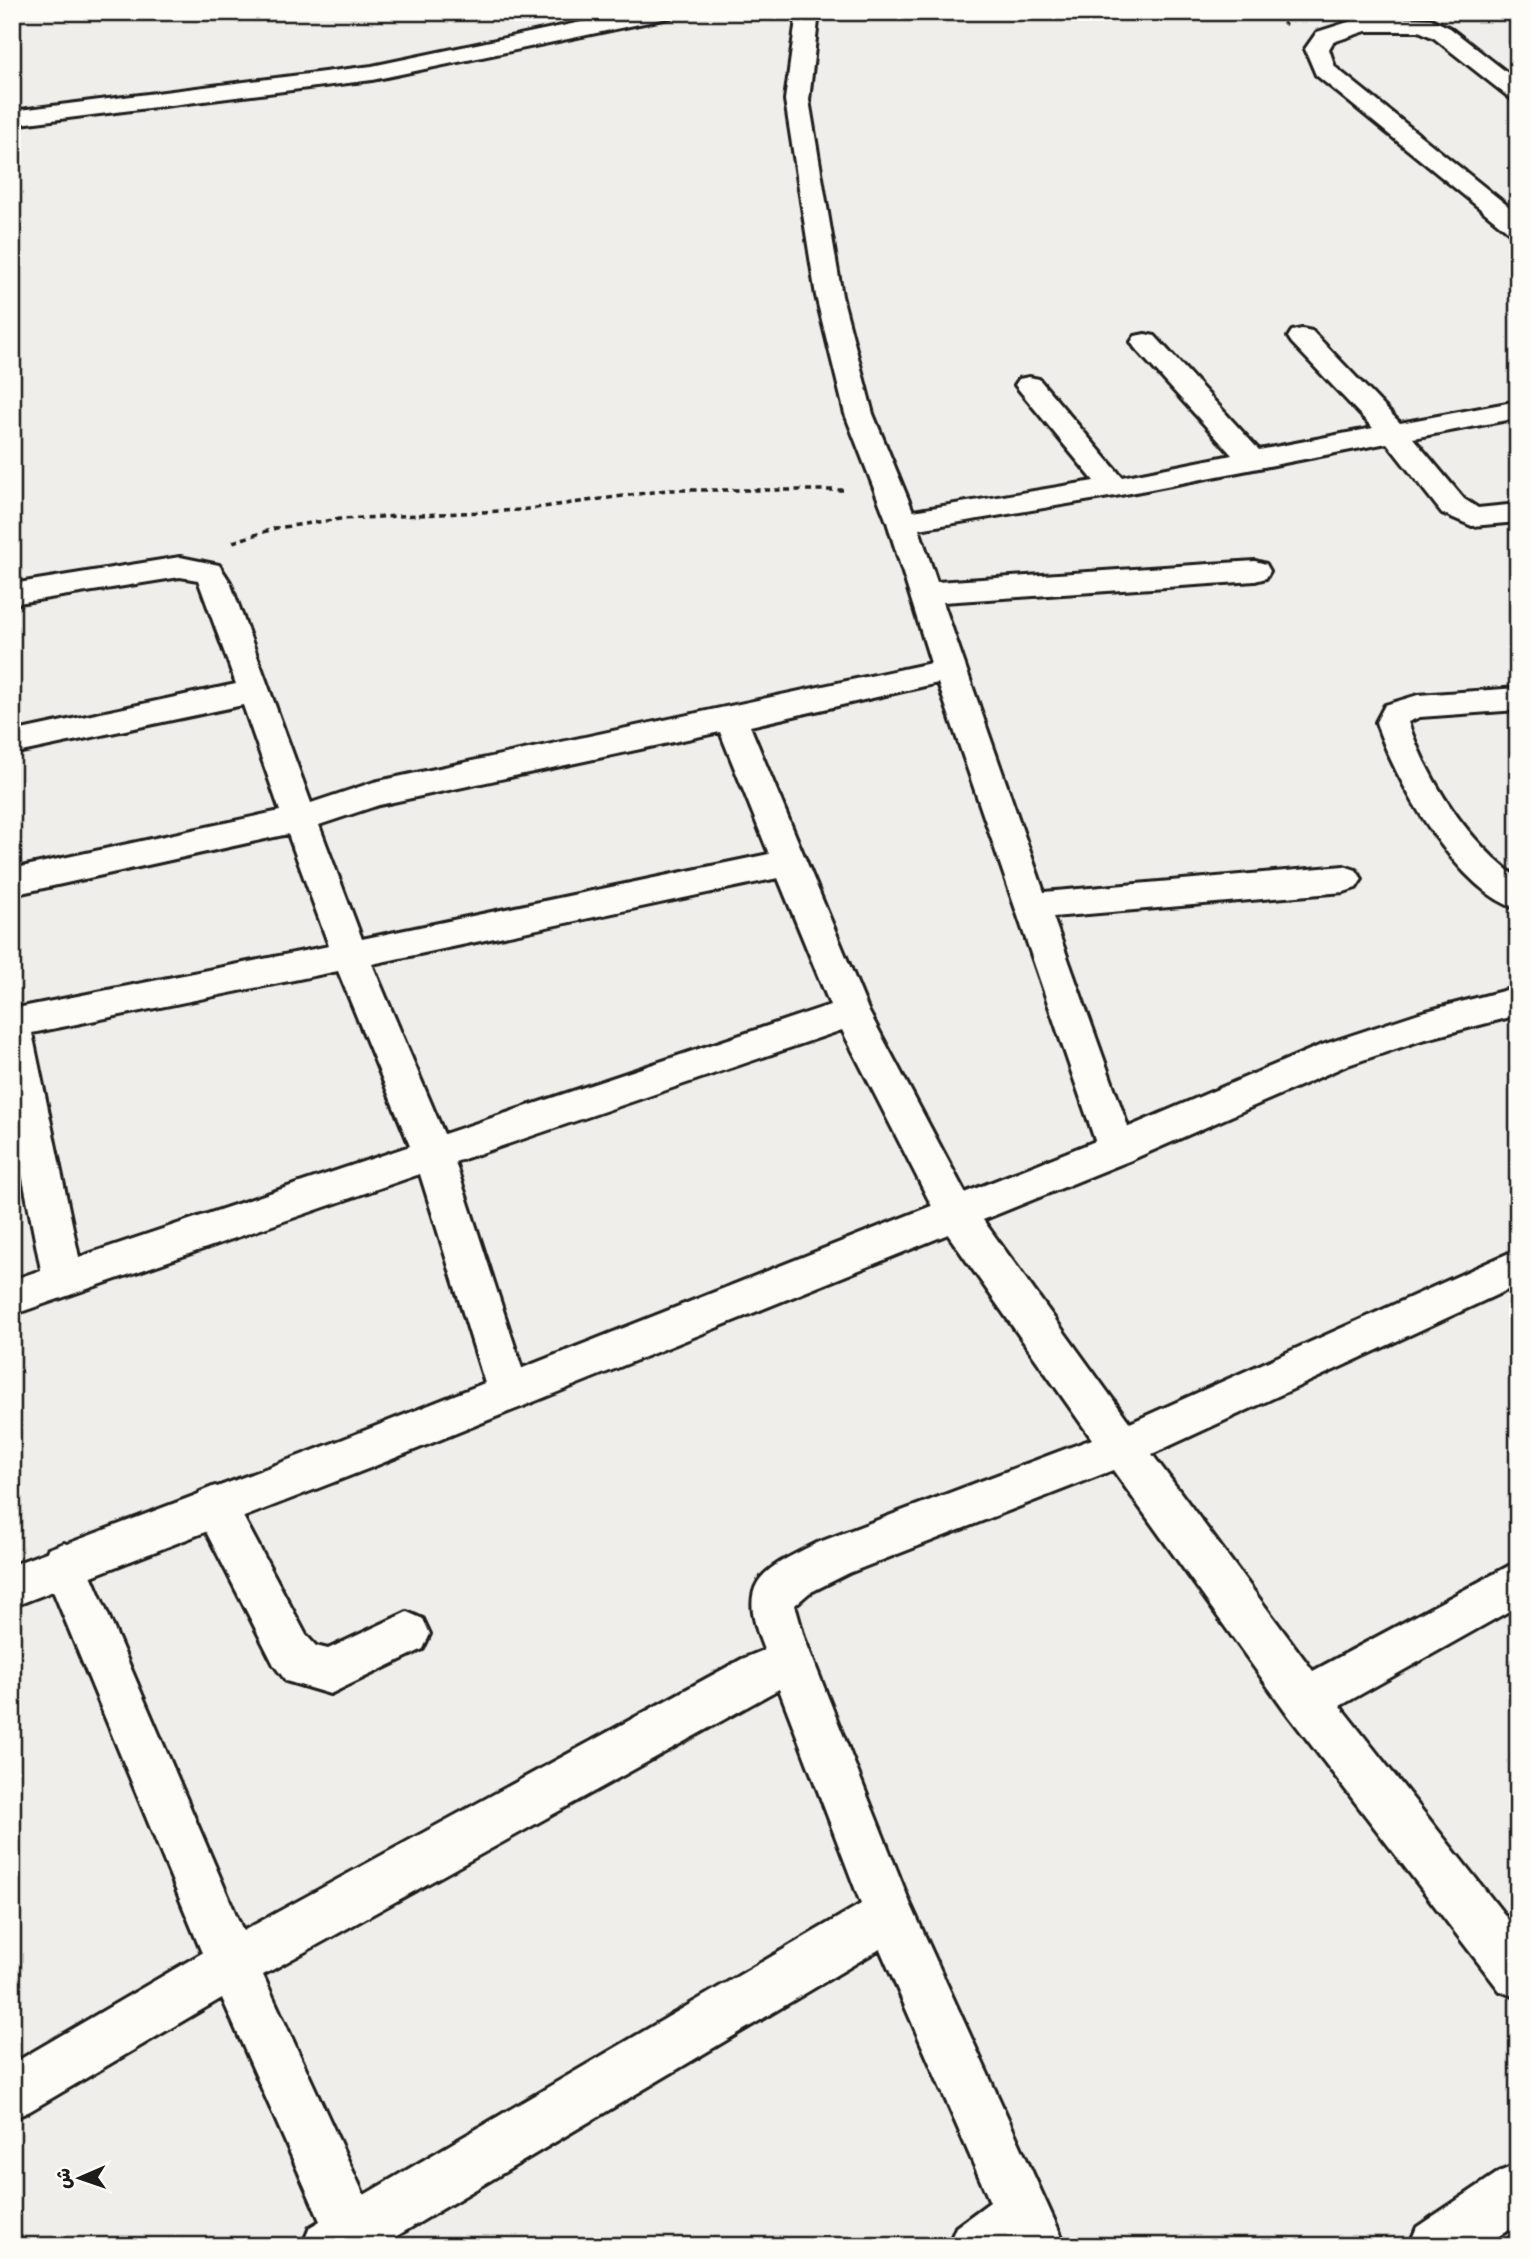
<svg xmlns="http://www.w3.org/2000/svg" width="1530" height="2258" font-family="Mynerve,'Playpen Sans Arabic',sans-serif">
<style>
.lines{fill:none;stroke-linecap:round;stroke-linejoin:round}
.street-casing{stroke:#1c1c1c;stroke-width:6}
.secondary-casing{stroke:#1c1c1c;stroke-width:6}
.path-far1{stroke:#1c1c1c;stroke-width:2.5;stroke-dasharray:4.5 3.5;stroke-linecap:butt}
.path{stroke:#1c1c1c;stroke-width:3.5;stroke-dasharray:6 4.5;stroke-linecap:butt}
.street{fill:#fdfcf7;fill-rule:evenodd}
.secondary{fill:#fdfcf7;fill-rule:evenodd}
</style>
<rect width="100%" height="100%" fill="#f0eeea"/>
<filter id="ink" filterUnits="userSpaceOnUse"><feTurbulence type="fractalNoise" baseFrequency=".0143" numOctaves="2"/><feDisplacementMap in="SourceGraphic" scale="14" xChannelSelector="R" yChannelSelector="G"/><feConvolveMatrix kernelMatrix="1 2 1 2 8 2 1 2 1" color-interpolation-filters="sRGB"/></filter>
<g filter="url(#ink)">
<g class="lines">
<defs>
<g id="street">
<path d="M629,12H674L671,17L663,19L372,80L12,125V111L372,66Z"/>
<path d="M797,12H819L809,100L842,296L873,414L913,511L1094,481L1015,385L1019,379L1029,377L1039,379L1122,477L1232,455L1135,348L1131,342L1135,336L1145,334L1155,336L1259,450L1373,428L1292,343L1288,337L1292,331L1302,329L1312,331L1400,423L1518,401V418L1413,438L1464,499L1478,508L1518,504V522L1472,526L1442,513L1387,443L1115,496L919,529L937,582L1255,561L1266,564L1270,571L1266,578L1255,581L943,602L1044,892L1344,866L1356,870L1362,879L1356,888L1344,892L1053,917L1136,1149L1131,1160L1117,1165L1103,1160L1098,1149L938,683L750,726L869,1012L970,1202L1130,1423L1518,1249V1285L1152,1454L1313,1671L1518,1561V1606L1340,1706L1518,1932V1998L1500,1991L1289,1716L1113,1470L849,1573L809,1593L795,1605L804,1637L910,1903L1066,2246H948L956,2227L990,2202L880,1949L385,2243L386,2246H302L310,2227L320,2221L222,1998L30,2111L12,2119V2064L202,1953L42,1564L48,1549L64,1543L80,1549L243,1931L742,1659L764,1650C737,1582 758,1572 817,1543L1092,1439L942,1226L842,1030L455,1162L530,1393L524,1406L509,1411L494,1406L488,1393L420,1174L12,1315V1280L41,1270L12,1123V1009L329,946L288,834L12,895V869L280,811L243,705L12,754V732L236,684L198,580L180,577L12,604V584L180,557L219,565L230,582L311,803L374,782L931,663L887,522L845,414L816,296L785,100ZM720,732L769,854L362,939L319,825L379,805ZM778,878L830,1005L444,1134L372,964ZM338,971L410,1146L79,1257L32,1033ZM779,1689L861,1904L364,2195L263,1975Z"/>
<path d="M1364,17L1431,19L1450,28L1518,81V100L1510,98L1434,38L1419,31H1366L1333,42L1329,49L1335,67L1518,214V235L1509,232L1316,75L1305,49L1317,32Z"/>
<path d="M1518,688V710L1420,717L1408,722C1428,781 1467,841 1518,878V909C1457,891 1394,779 1376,722L1385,705L1418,695Z"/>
<path d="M215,1486L230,1492L306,1635L316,1646L328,1649L407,1612L423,1619L430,1634L423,1649L330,1694L286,1681L274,1665L193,1506L200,1492Z"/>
<path d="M1518,2164V2223L1484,2246H1409L1417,2227L1499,2172Z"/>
</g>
<path id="secondary" d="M1518,987V1015L1422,1040L1345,1066L1131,1160L370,1468L12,1607V1565L341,1440L1103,1138L1319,1046L1419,1013Z"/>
</defs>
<!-- street casing -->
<use href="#street" class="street-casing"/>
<!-- secondary casing -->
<use href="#secondary" class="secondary-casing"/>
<!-- path-far1 -->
<path class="path-far1" d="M1271,12L1286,25"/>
<!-- path -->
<path class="path" d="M233,542L276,528L340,519L521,510L667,490H843"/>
<!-- street -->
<use href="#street" class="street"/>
<!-- secondary -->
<use href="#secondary" class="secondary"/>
</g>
</g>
<!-- margin -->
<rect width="1530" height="2258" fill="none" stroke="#fdfcf7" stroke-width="42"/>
<rect x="21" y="21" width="1488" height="2216" fill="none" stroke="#1c1c1c" stroke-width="2.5" filter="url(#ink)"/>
<!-- north arrow -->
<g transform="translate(80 2178) rotate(268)" stroke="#fdfcf7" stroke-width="5" paint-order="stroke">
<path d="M0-5L12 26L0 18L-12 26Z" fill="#1c1c1c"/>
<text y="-10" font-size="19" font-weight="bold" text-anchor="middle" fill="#1c1c1c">ش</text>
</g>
</svg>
